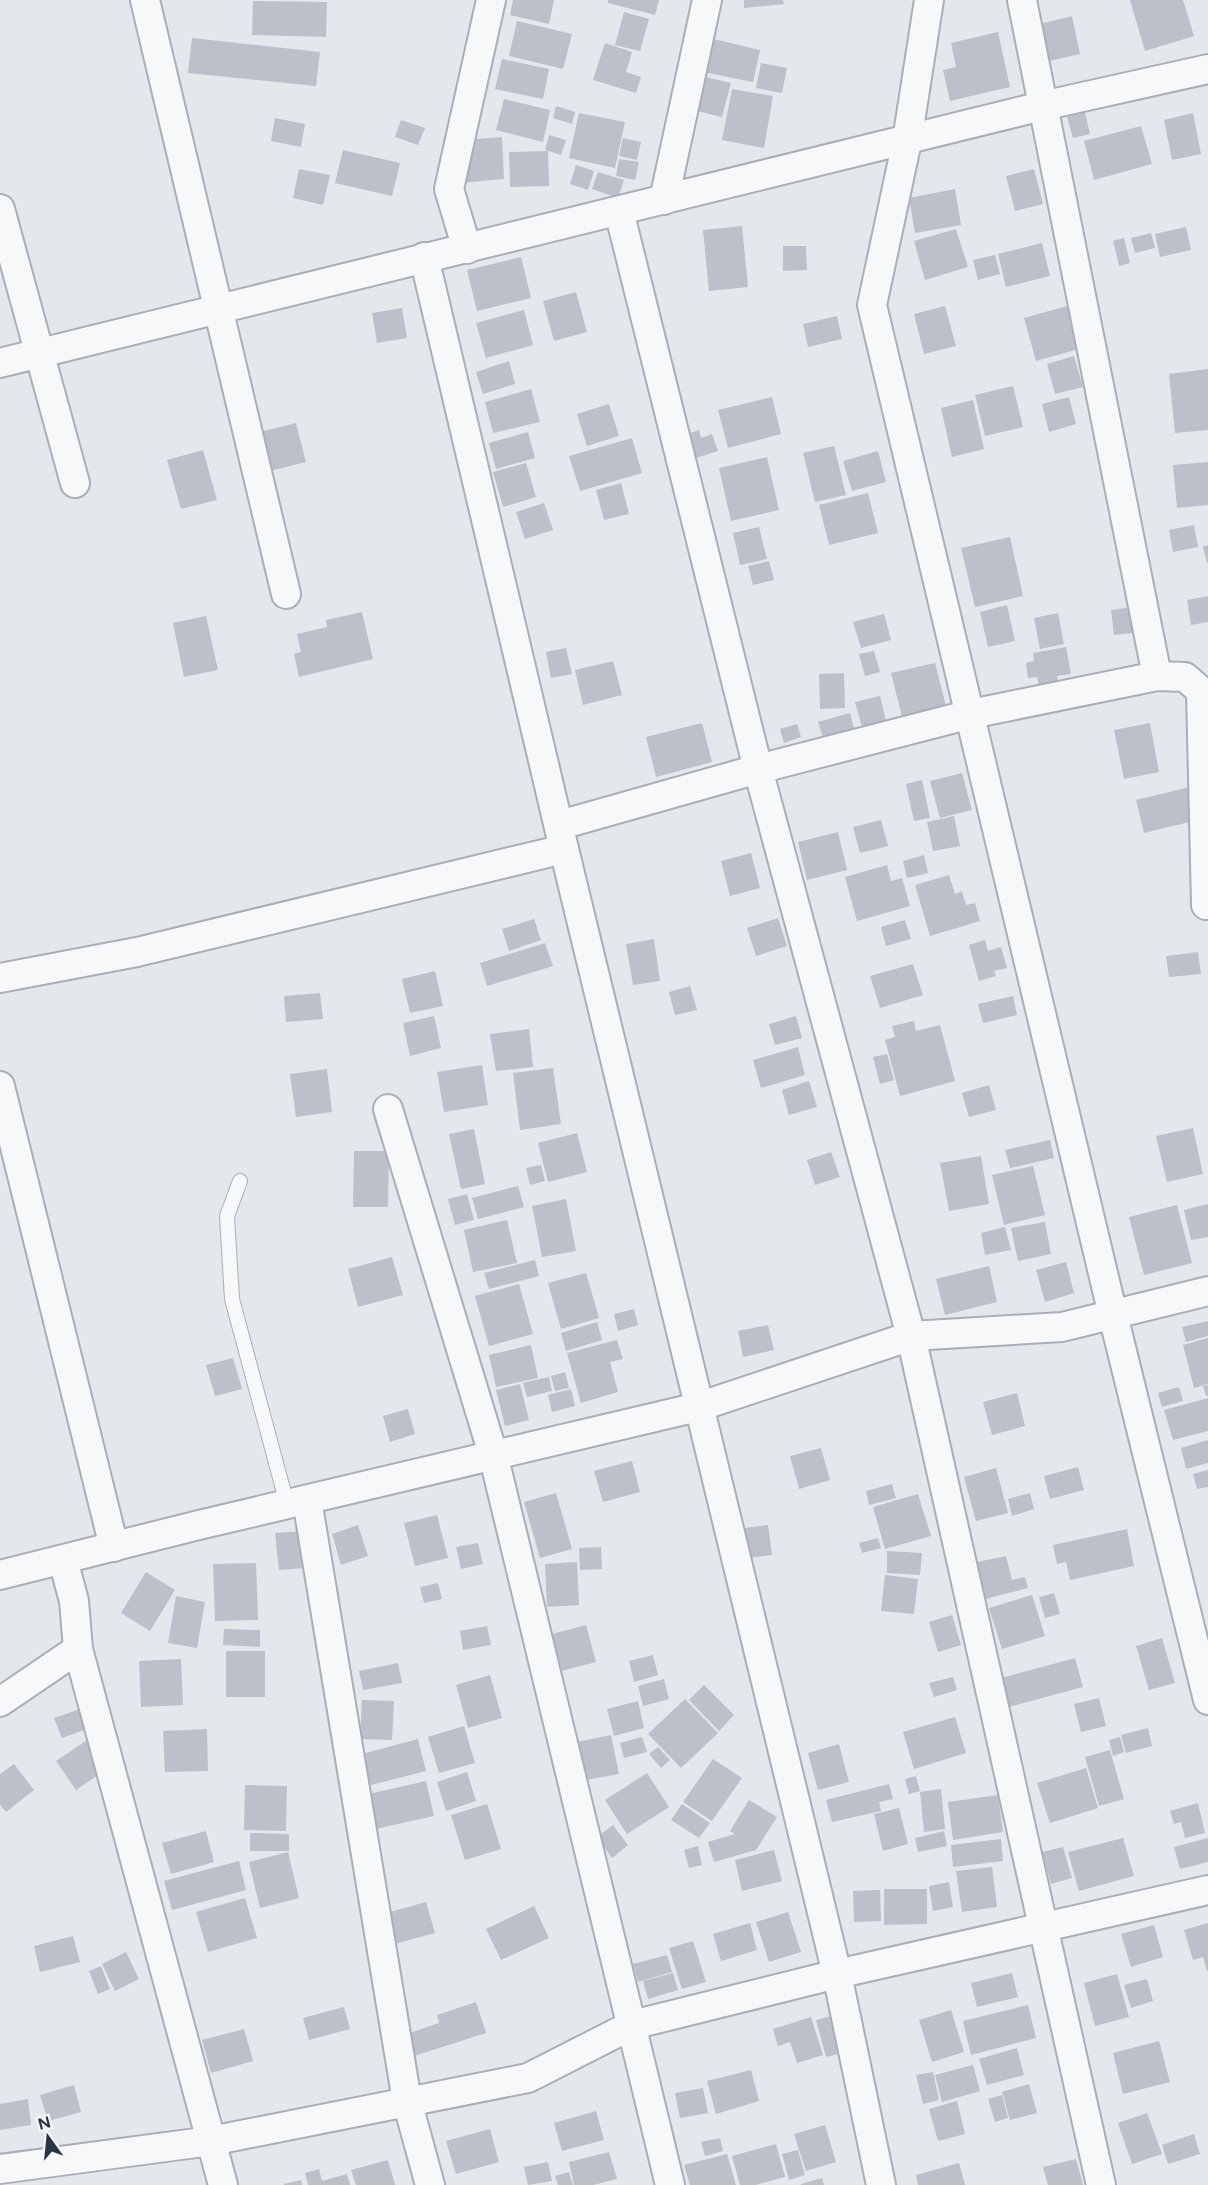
<svg xmlns="http://www.w3.org/2000/svg" width="1208" height="2185" font-family="Figtree,sans-serif">
<style>
.building{fill:#bbc0ca}
.lines{fill:none;stroke-linecap:round;stroke-linejoin:round}
.service-casing{stroke:#a9aeb7;stroke-width:16}
.minor-casing{stroke:#a9aeb7;stroke-width:32}
.service{stroke:#f7f8fa;stroke-width:14}
.minor{stroke:#f7f8fa;stroke-width:28}
</style>
<rect width="100%" height="100%" fill="#e4e7ec"/>
<!-- building -->
<g class="building">
<path d="M513,0H554L549,24L510,15Z"/>
<path d="M608,0H659L655,15L608,3Z"/>
<path d="M744,0H783L784,4L744,8Z"/>
<path d="M1130,0H1183L1194,36L1145,51Z"/>
<path d="M253,1L327,2L326,37L252,35Z"/>
<path d="M624,12L649,19L640,51L615,45Z"/>
<path d="M1072,16L1080,54L1049,61L1040,24Z"/>
<path d="M517,21L572,34L563,69L509,56Z"/>
<path d="M998,32L1010,87L950,101L943,70L956,67L951,43Z"/>
<path d="M705,37L760,50L753,82L698,71Z"/>
<path d="M192,38L320,52L316,86L188,73Z"/>
<path d="M605,43L632,52L626,72L641,77L636,93L593,80Z"/>
<path d="M502,59L549,69L543,99L495,89Z"/>
<path d="M761,63L787,68L782,93L756,88Z"/>
<path d="M706,77L731,83L722,117L697,111Z"/>
<path d="M732,89L773,96L764,148L722,140Z"/>
<path d="M504,99L550,110L543,142L496,130Z"/>
<path d="M556,106L575,112L572,124L553,118Z"/>
<path d="M1085,112L1090,134L1073,138L1067,117Z"/>
<path d="M579,113L625,122L615,168L569,158Z"/>
<path d="M1193,113L1201,154L1172,160L1164,120Z"/>
<path d="M275,118L305,124L301,147L271,141Z"/>
<path d="M401,120L425,128L418,145L395,137Z"/>
<path d="M1141,126L1152,164L1094,180L1084,141Z"/>
<path d="M549,135L566,140L561,155L545,150Z"/>
<path d="M502,137L504,179L460,183L463,140Z"/>
<path d="M623,138L641,142L637,160L619,156Z"/>
<path d="M343,150L400,163L392,196L335,183Z"/>
<path d="M548,151L549,186L510,187L509,152Z"/>
<path d="M619,159L639,162L635,180L616,176Z"/>
<path d="M576,165L594,171L588,190L570,184Z"/>
<path d="M299,169L330,175L323,205L293,198Z"/>
<path d="M1034,169L1043,204L1015,211L1006,176Z"/>
<path d="M598,172L624,180L618,198L592,189Z"/>
<path d="M955,189L961,225L915,233L909,198Z"/>
<path d="M742,226L748,287L709,291L703,230Z"/>
<path d="M1186,227L1191,250L1160,257L1155,234Z"/>
<path d="M956,229L968,267L925,280L914,241Z"/>
<path d="M1151,233L1155,248L1135,253L1131,238Z"/>
<path d="M1124,238L1130,263L1119,266L1113,241Z"/>
<path d="M1042,243L1050,276L1006,287L998,254Z"/>
<path d="M783,246H806L807,270L783,271Z"/>
<path d="M995,255L1000,274L978,280L973,260Z"/>
<path d="M521,257L531,298L477,311L467,270Z"/>
<path d="M576,292L587,332L554,341L543,301Z"/>
<path d="M945,306L956,346L924,354L914,314Z"/>
<path d="M1067,306L1079,349L1036,361L1024,318Z"/>
<path d="M402,308L407,338L377,343L372,313Z"/>
<path d="M524,310L533,345L486,358L476,323Z"/>
<path d="M837,316L842,339L808,347L803,324Z"/>
<path d="M1074,356L1083,387L1055,394L1047,364Z"/>
<path d="M509,361L515,384L483,394L476,372Z"/>
<path d="M1208,369V430L1175,433L1169,374Z"/>
<path d="M1013,386L1023,427L985,436L975,395Z"/>
<path d="M531,389L540,422L493,433L485,402Z"/>
<path d="M772,397L781,434L728,448L718,410Z"/>
<path d="M1069,397L1076,424L1049,432L1042,404Z"/>
<path d="M973,400L984,449L952,457L941,408Z"/>
<path d="M609,404L619,436L587,446L577,414Z"/>
<path d="M296,423L306,462L270,471L260,432Z"/>
<path d="M699,430L701,438L712,434L718,451L690,460L682,436Z"/>
<path d="M528,432L535,458L496,469L489,443Z"/>
<path d="M632,438L642,473L580,491L569,456Z"/>
<path d="M834,446L846,495L815,502L803,453Z"/>
<path d="M203,450L217,500L181,509L167,460Z"/>
<path d="M878,451L886,482L852,491L843,461Z"/>
<path d="M767,457L779,510L731,521L719,468Z"/>
<path d="M1208,462V505L1177,508L1173,465Z"/>
<path d="M526,463L536,497L503,507L493,472Z"/>
<path d="M621,483L629,514L604,520L596,490Z"/>
<path d="M868,493L878,533L829,545L819,505Z"/>
<path d="M544,503L553,530L525,539L516,512Z"/>
<path d="M1194,525L1198,547L1173,552L1169,530Z"/>
<path d="M759,527L767,559L740,565L733,533Z"/>
<path d="M1010,537L1023,596L975,607L961,548Z"/>
<path d="M1208,545V562L1207,563L1203,547Z"/>
<path d="M769,561L774,580L753,585L748,566Z"/>
<path d="M1208,596V622L1191,625L1187,600Z"/>
<path d="M1007,605L1015,641L988,647L980,612Z"/>
<path d="M1139,606L1142,632L1114,635L1111,610Z"/>
<path d="M362,612L373,659L299,677L294,654L301,652L297,634L327,627L326,620Z"/>
<path d="M1058,613L1064,644L1040,649L1034,618Z"/>
<path d="M884,614L891,640L861,648L853,622Z"/>
<path d="M206,616L218,670L184,677L173,623Z"/>
<path d="M1066,647L1071,674L1057,676L1059,689L1040,692L1037,677L1028,678L1026,663L1034,661L1033,653Z"/>
<path d="M566,648L572,674L551,678L546,652Z"/>
<path d="M874,651L880,672L865,676L859,654Z"/>
<path d="M613,661L622,695L583,705L575,670Z"/>
<path d="M935,663L947,710L903,721L891,673Z"/>
<path d="M844,673L845,708L820,709L819,674Z"/>
<path d="M880,696L886,721L862,727L855,702Z"/>
<path d="M850,713L854,729L823,738L818,722Z"/>
<path d="M702,723L712,762L656,777L646,737Z"/>
<path d="M1150,723L1159,772L1124,779L1114,730Z"/>
<path d="M797,724L801,737L784,743L780,729Z"/>
<path d="M962,773L972,810L940,818L930,781Z"/>
<path d="M922,780L930,818L914,821L906,784Z"/>
<path d="M1190,787L1198,820L1144,833L1136,800Z"/>
<path d="M954,816L960,846L933,851L927,822Z"/>
<path d="M881,820L888,846L860,853L853,827Z"/>
<path d="M838,832L847,870L807,880L798,842Z"/>
<path d="M751,853L760,888L730,896L721,861Z"/>
<path d="M924,855L928,873L907,878L903,861Z"/>
<path d="M887,865L891,881L902,878L910,906L857,921L845,877Z"/>
<path d="M949,875L955,894L962,891L966,905L975,903L980,921L930,936L915,885Z"/>
<path d="M778,918L787,946L756,956L747,928Z"/>
<path d="M534,919L541,940L509,951L502,929Z"/>
<path d="M905,920L911,939L886,946L881,927Z"/>
<path d="M654,939L660,981L633,985L626,944Z"/>
<path d="M985,940L988,951L1001,947L1007,968L994,971L996,976L979,981L969,945Z"/>
<path d="M545,943L553,966L487,986L480,963Z"/>
<path d="M1198,952L1201,974L1169,977L1166,956Z"/>
<path d="M913,964L923,995L880,1008L870,976Z"/>
<path d="M435,971L443,1006L410,1013L402,979Z"/>
<path d="M690,986L697,1010L675,1015L669,992Z"/>
<path d="M320,993L323,1019L286,1022L284,996Z"/>
<path d="M1013,996L1017,1015L983,1023L978,1004Z"/>
<path d="M434,1016L441,1048L410,1056L403,1023Z"/>
<path d="M796,1016L802,1038L775,1045L769,1024Z"/>
<path d="M914,1021L916,1031L940,1025L955,1081L900,1096L885,1040L895,1037L892,1026Z"/>
<path d="M529,1029L533,1067L496,1071L490,1034Z"/>
<path d="M798,1047L805,1075L761,1088L753,1060Z"/>
<path d="M887,1054L894,1080L880,1084L873,1057Z"/>
<path d="M482,1065L488,1105L444,1112L437,1072Z"/>
<path d="M553,1068L561,1124L520,1130L513,1073Z"/>
<path d="M327,1069L332,1112L296,1117L290,1074Z"/>
<path d="M809,1081L817,1107L789,1115L782,1090Z"/>
<path d="M989,1085L996,1110L969,1117L962,1093Z"/>
<path d="M1193,1128L1203,1174L1167,1182L1156,1136Z"/>
<path d="M474,1129L485,1184L461,1189L449,1134Z"/>
<path d="M577,1133L587,1172L548,1182L538,1143Z"/>
<path d="M1050,1140L1054,1158L1010,1168L1005,1150Z"/>
<path d="M354,1151H389L388,1207H353Z"/>
<path d="M831,1152L840,1177L815,1185L807,1160Z"/>
<path d="M981,1156L989,1204L949,1211L940,1163Z"/>
<path d="M541,1165L545,1181L530,1185L526,1168Z"/>
<path d="M1033,1166L1045,1215L1004,1225L992,1175Z"/>
<path d="M518,1186L524,1207L478,1219L472,1198Z"/>
<path d="M467,1194L474,1220L455,1225L448,1199Z"/>
<path d="M566,1199L576,1251L542,1257L532,1206Z"/>
<path d="M1208,1204V1237L1191,1240L1184,1210Z"/>
<path d="M1177,1205L1192,1263L1144,1275L1129,1217Z"/>
<path d="M507,1220L517,1263L473,1272L464,1230Z"/>
<path d="M1045,1222L1051,1254L1018,1261L1011,1228Z"/>
<path d="M1005,1227L1011,1250L985,1255L981,1233Z"/>
<path d="M392,1257L403,1295L358,1307L348,1269Z"/>
<path d="M535,1260L539,1276L489,1289L484,1273Z"/>
<path d="M1066,1262L1074,1293L1045,1302L1036,1270Z"/>
<path d="M989,1266L997,1302L945,1315L936,1279Z"/>
<path d="M586,1273L599,1318L561,1329L548,1283Z"/>
<path d="M519,1284L533,1334L489,1346L475,1296Z"/>
<path d="M634,1309L638,1325L618,1331L614,1314Z"/>
<path d="M1208,1321V1336L1186,1342L1182,1327Z"/>
<path d="M597,1322L602,1340L566,1351L561,1333Z"/>
<path d="M768,1325L774,1350L743,1357L738,1331Z"/>
<path d="M1208,1338V1384L1194,1388L1183,1345Z"/>
<path d="M617,1340L623,1359L610,1362L618,1392L581,1403L567,1353Z"/>
<path d="M531,1345L538,1378L496,1387L489,1355Z"/>
<path d="M233,1358L242,1389L215,1396L206,1365Z"/>
<path d="M565,1372L569,1388L555,1391L551,1376Z"/>
<path d="M549,1377L552,1391L527,1397L523,1383Z"/>
<path d="M520,1384L529,1420L505,1426L496,1390Z"/>
<path d="M1208,1385V1396H1206L1203,1386Z"/>
<path d="M1179,1387L1183,1401L1162,1407L1158,1393Z"/>
<path d="M571,1389L575,1406L552,1412L548,1395Z"/>
<path d="M1017,1393L1025,1426L992,1435L983,1402Z"/>
<path d="M1208,1398V1431L1173,1440L1164,1410Z"/>
<path d="M408,1409L415,1434L390,1442L383,1416Z"/>
<path d="M1208,1440V1463L1186,1469L1181,1448Z"/>
<path d="M821,1448L830,1480L799,1489L790,1456Z"/>
<path d="M632,1461L640,1492L603,1502L594,1471Z"/>
<path d="M1078,1467L1084,1490L1050,1499L1044,1476Z"/>
<path d="M996,1468L1008,1513L976,1521L964,1477Z"/>
<path d="M1208,1470V1487L1197,1489L1193,1474Z"/>
<path d="M892,1484L896,1498L869,1505L866,1491Z"/>
<path d="M556,1493L572,1549L540,1558L524,1502Z"/>
<path d="M1030,1493L1034,1509L1012,1516L1008,1499Z"/>
<path d="M918,1494L931,1536L885,1549L873,1507Z"/>
<path d="M437,1515L448,1558L415,1566L404,1523Z"/>
<path d="M358,1525L368,1556L341,1565L332,1534Z"/>
<path d="M768,1525L772,1555L748,1558L744,1528Z"/>
<path d="M1127,1529L1134,1566L1070,1580L1066,1562L1057,1564L1053,1545Z"/>
<path d="M303,1531L305,1568L279,1570L275,1533Z"/>
<path d="M878,1538L881,1548L862,1553L859,1543Z"/>
<path d="M478,1543L483,1564L461,1569L456,1547Z"/>
<path d="M601,1547L602,1569L580,1570L579,1548Z"/>
<path d="M887,1551L922,1553L920,1575L887,1573Z"/>
<path d="M1006,1556L1012,1580L1025,1577L1028,1588L986,1599L977,1562Z"/>
<path d="M577,1562L579,1605L547,1607L545,1564Z"/>
<path d="M256,1563L258,1620L215,1621L213,1564Z"/>
<path d="M146,1572L175,1590L150,1631L121,1613Z"/>
<path d="M885,1575L918,1579L914,1614L881,1611Z"/>
<path d="M438,1583L442,1599L424,1603L420,1587Z"/>
<path d="M1054,1593L1060,1614L1045,1618L1039,1597Z"/>
<path d="M1032,1595L1045,1636L1002,1649L989,1608Z"/>
<path d="M176,1596L205,1602L197,1648L168,1643Z"/>
<path d="M952,1615L961,1645L938,1652L929,1622Z"/>
<path d="M586,1625L596,1662L562,1671L552,1634Z"/>
<path d="M487,1626L491,1645L463,1650L460,1631Z"/>
<path d="M224,1629L260,1630V1647L223,1645Z"/>
<path d="M1162,1638L1175,1683L1149,1690L1136,1646Z"/>
<rect x="226" y="1651" width="39" height="46"/>
<path d="M653,1655L658,1675L634,1682L629,1661Z"/>
<path d="M1075,1658L1083,1687L1009,1707L1001,1678Z"/>
<path d="M181,1659L183,1705L141,1707L139,1661Z"/>
<path d="M398,1663L402,1683L363,1690L359,1671Z"/>
<path d="M490,1675L502,1718L468,1728L456,1685Z"/>
<path d="M953,1677L957,1690L934,1697L929,1683Z"/>
<path d="M664,1679L669,1699L643,1706L638,1686Z"/>
<path d="M704,1685L734,1715L719,1731L689,1700Z"/>
<path d="M1099,1698L1106,1726L1081,1732L1074,1704Z"/>
<path d="M685,1699L718,1733L681,1768L648,1734Z"/>
<path d="M362,1700L394,1701L392,1740L360,1739Z"/>
<path d="M638,1701L644,1728L614,1736L607,1709Z"/>
<path d="M80,1709L87,1729L62,1738L54,1718Z"/>
<path d="M955,1717L966,1753L914,1769L903,1732Z"/>
<path d="M464,1726L475,1763L439,1773L428,1737Z"/>
<path d="M1148,1728L1152,1746L1126,1753L1121,1735Z"/>
<path d="M207,1729L208,1771L165,1772L163,1731Z"/>
<path d="M611,1735L619,1774L580,1781L572,1743Z"/>
<path d="M642,1737L647,1752L624,1758L620,1743Z"/>
<path d="M1120,1737L1124,1752L1113,1756L1109,1740Z"/>
<path d="M418,1739L426,1771L371,1785L362,1754Z"/>
<path d="M87,1740L107,1769L76,1790L56,1761Z"/>
<path d="M839,1744L849,1782L818,1790L808,1753Z"/>
<path d="M658,1747L670,1760L661,1768L649,1754Z"/>
<path d="M1110,1750L1124,1799L1099,1806L1085,1757Z"/>
<path d="M713,1759L742,1778L712,1821L683,1802Z"/>
<path d="M14,1764L34,1790L6,1812L0,1805V1774Z"/>
<path d="M1086,1768L1098,1808L1050,1823L1037,1783Z"/>
<path d="M467,1772L476,1801L446,1811L437,1782Z"/>
<path d="M647,1773L669,1807L627,1834L605,1800Z"/>
<path d="M916,1776L920,1791L909,1794L905,1779Z"/>
<path d="M426,1781L434,1816L371,1830L364,1795Z"/>
<path d="M889,1784L893,1799L879,1802L881,1811L832,1822L826,1800Z"/>
<path d="M245,1785L287,1786L286,1831L244,1830Z"/>
<path d="M941,1789L945,1829L924,1832L920,1792Z"/>
<path d="M998,1795L1003,1832L953,1840L948,1802Z"/>
<path d="M749,1800L777,1817L756,1850L714,1862L708,1842L735,1834L730,1831Z"/>
<path d="M1198,1803L1205,1833L1185,1838L1181,1822L1174,1824L1170,1811Z"/>
<path d="M487,1804L501,1849L465,1860L451,1815Z"/>
<path d="M682,1804L710,1823L699,1838L671,1820Z"/>
<path d="M899,1808L908,1844L883,1851L874,1814Z"/>
<path d="M613,1825L628,1845L612,1858L597,1837Z"/>
<path d="M206,1831L214,1862L171,1874L162,1843Z"/>
<path d="M944,1831L947,1846L918,1852L915,1838Z"/>
<path d="M250,1833L289,1834V1851H250Z"/>
<path d="M1123,1838L1134,1876L1079,1891L1068,1852Z"/>
<path d="M1208,1838V1862L1180,1869L1174,1847Z"/>
<path d="M1001,1839L1003,1861L953,1867L951,1845Z"/>
<path d="M698,1846L702,1865L689,1868L684,1850Z"/>
<path d="M1063,1847L1072,1878L1051,1884L1042,1852Z"/>
<path d="M774,1850L782,1881L742,1891L735,1860Z"/>
<path d="M288,1852L299,1898L260,1908L249,1862Z"/>
<path d="M239,1861L246,1890L172,1910L164,1881Z"/>
<path d="M992,1867L997,1907L962,1912L956,1871Z"/>
<path d="M949,1882L953,1907L933,1911L929,1886Z"/>
<path d="M884,1889H927V1924L884,1925Z"/>
<path d="M880,1890L881,1921L854,1922L853,1891Z"/>
<path d="M245,1898L257,1938L208,1952L196,1912Z"/>
<path d="M426,1902L435,1933L391,1945L383,1914Z"/>
<path d="M534,1906L549,1938L501,1960L486,1929Z"/>
<path d="M788,1912L801,1952L769,1962L756,1922Z"/>
<path d="M750,1923L757,1950L721,1961L713,1934Z"/>
<path d="M1208,1923V1971H1207L1203,1957L1193,1960L1184,1930Z"/>
<path d="M1154,1925L1163,1957L1131,1967L1121,1934Z"/>
<path d="M73,1936L80,1962L40,1972L34,1946Z"/>
<path d="M693,1941L706,1982L682,1989L669,1948Z"/>
<path d="M126,1952L139,1979L115,1991L102,1964Z"/>
<path d="M667,1955L672,1972L638,1982L633,1964Z"/>
<path d="M101,1966L110,1989L98,1994L89,1971Z"/>
<path d="M673,1973L678,1990L648,1999L643,1981Z"/>
<path d="M1012,1973L1018,1997L977,2007L971,1983Z"/>
<path d="M1117,1974L1129,2017L1095,2026L1084,1983Z"/>
<path d="M1147,1979L1153,2001L1131,2008L1124,1985Z"/>
<path d="M476,2002L486,2033L411,2057L404,2035L439,2023L437,2015Z"/>
<path d="M1028,2005L1036,2038L971,2055L963,2021Z"/>
<path d="M344,2007L350,2029L309,2040L303,2018Z"/>
<path d="M951,2010L964,2052L932,2062L919,2020Z"/>
<path d="M831,2016L842,2053L826,2057L816,2020Z"/>
<path d="M811,2017L823,2055L797,2063L790,2042L778,2046L773,2029Z"/>
<path d="M244,2029L253,2061L211,2073L202,2040Z"/>
<path d="M1159,2041L1170,2082L1123,2094L1113,2053Z"/>
<path d="M1017,2048L1024,2075L987,2085L979,2059Z"/>
<path d="M973,2065L980,2091L942,2102L935,2075Z"/>
<path d="M751,2070L759,2101L716,2114L707,2081Z"/>
<path d="M933,2072L939,2100L923,2104L916,2075Z"/>
<path d="M1029,2084L1037,2113L1010,2120L1002,2092Z"/>
<path d="M74,2085L81,2112L48,2121L40,2095Z"/>
<path d="M703,2088L708,2113L680,2118L675,2093Z"/>
<path d="M1002,2095L1008,2118L995,2122L988,2099Z"/>
<path d="M28,2099L31,2125L0,2130V2104Z"/>
<path d="M957,2101L965,2134L938,2141L929,2109Z"/>
<path d="M596,2111L604,2140L562,2151L554,2123Z"/>
<path d="M1147,2113L1162,2154L1132,2164L1118,2123Z"/>
<path d="M825,2125L836,2162L806,2171L794,2134Z"/>
<path d="M490,2129L499,2162L456,2174L446,2141Z"/>
<path d="M1194,2134L1200,2154L1168,2164L1162,2145Z"/>
<path d="M720,2138L723,2151L705,2156L701,2142Z"/>
<path d="M776,2144L785,2177L756,2185H740L732,2156Z"/>
<path d="M798,2150L805,2175L789,2180L782,2154Z"/>
<path d="M609,2152L617,2179L593,2185H574L569,2162Z"/>
<path d="M727,2154L736,2185H690L684,2165Z"/>
<path d="M1076,2159L1083,2185H1048L1043,2167Z"/>
<path d="M388,2160L395,2185H356L351,2170Z"/>
<path d="M548,2162L552,2181L528,2185L524,2167Z"/>
<path d="M959,2163L965,2185H918L916,2175Z"/>
<path d="M319,2169L322,2181L347,2174L350,2185H308L305,2173Z"/>
<path d="M569,2172L573,2185H558L555,2176Z"/>
<path d="M822,2178L824,2185H801V2184Z"/>
<path d="M301,2180L302,2185H284V2184Z"/>
</g>
<g class="lines">
<defs>
<path id="service" d="M240,1181L227,1216L232,1299L287,1504"/>
<g id="minor">
<path d="M145,0L286,594"/>
<path d="M929,0L907,141L872,305L1113,1315L1208,1700"/>
<path d="M1022,0L1157,676"/>
<path d="M664,200L707,0"/>
<path d="M0,209L75,483"/>
<path d="M619,211L758,769L911,1336L1101,2185"/>
<path d="M467,249L449,189L491,0"/>
<path d="M424,257L564,849L837,1974L881,2185"/>
<path d="M0,363L1042,106L1208,69"/>
<path d="M560,825L758,769L971,714L1157,676L1185,677L1201,691L1206,905"/>
<path d="M0,978L137,952L564,849"/>
<path d="M0,1086L114,1547"/>
<path d="M388,1109L493,1454L670,2185"/>
<path d="M307,1500L407,2101L430,2185"/>
<path d="M63,1560L74,1601L78,1649L223,2185"/>
<path d="M0,1575L199,1525L698,1407L911,1336L1062,1327L1208,1291"/>
<path d="M0,1702L78,1649"/>
<path d="M0,2169L211,2141L528,2078L632,2025L837,1974L1208,1890"/>
</g>
</defs>
<!-- service casing -->
<use href="#service" class="service-casing"/>
<!-- minor casing -->
<use href="#minor" class="minor-casing"/>
<!-- service -->
<use href="#service" class="service"/>
<!-- minor -->
<use href="#minor" class="minor"/>
</g>
<!-- north arrow -->
<g transform="translate(48 2137) rotate(345)" stroke="#f4f6f9" stroke-width="4.5" paint-order="stroke">
<path d="M0-4.5L10 22L0 15L-10 22Z" fill="#2b3445"/>
<text y="-9" font-size="16" font-weight="bold" text-anchor="middle" fill="#2b3445">N</text>
</g>
</svg>
